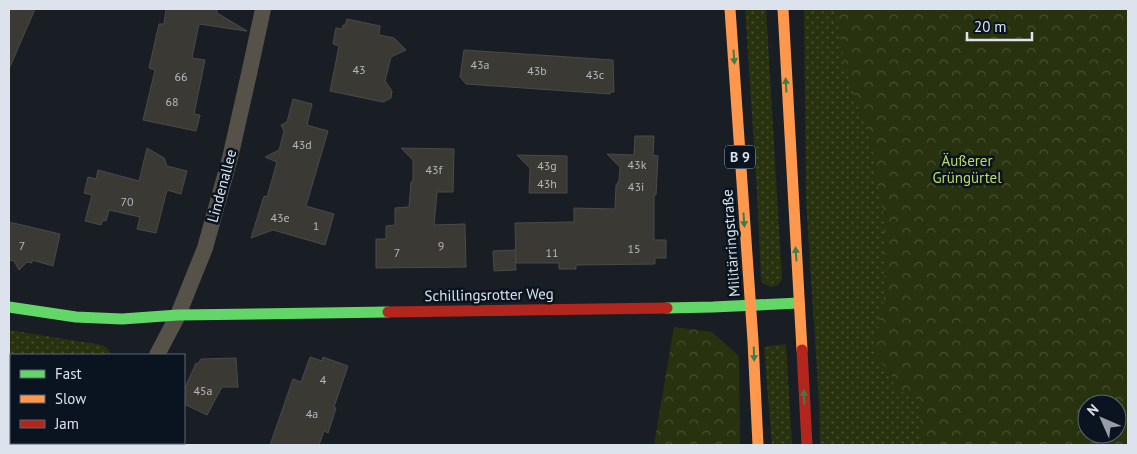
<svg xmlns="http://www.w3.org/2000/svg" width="1137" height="454" font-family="'PT Sans',sans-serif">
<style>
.grass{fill:url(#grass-dots);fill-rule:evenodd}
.forest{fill:url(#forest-crowns);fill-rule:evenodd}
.building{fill:#3a3934;stroke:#4a4a4a}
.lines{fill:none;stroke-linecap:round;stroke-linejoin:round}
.street{stroke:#565149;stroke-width:16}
.fast{stroke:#63d668;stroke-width:11}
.slow{stroke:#ff974d;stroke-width:11}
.jam{stroke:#b3261e;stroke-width:11}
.oneway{fill:#3a7f48}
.labels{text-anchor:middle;stroke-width:5;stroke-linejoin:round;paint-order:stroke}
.number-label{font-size:12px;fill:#b4b8be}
.shield{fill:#091420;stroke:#9da5af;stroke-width:1}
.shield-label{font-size:14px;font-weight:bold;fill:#dce3ec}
.park-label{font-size:15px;fill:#bddc66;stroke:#091420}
.street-label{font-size:15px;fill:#dce3ec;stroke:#091420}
</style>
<defs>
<pattern id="grass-dots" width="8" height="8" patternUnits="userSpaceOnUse" patternTransform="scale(1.25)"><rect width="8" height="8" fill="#28320e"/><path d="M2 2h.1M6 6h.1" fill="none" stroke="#475031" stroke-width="1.8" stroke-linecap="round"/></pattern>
<pattern id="forest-crowns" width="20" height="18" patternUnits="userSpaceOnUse" patternTransform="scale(1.25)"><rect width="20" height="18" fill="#28320e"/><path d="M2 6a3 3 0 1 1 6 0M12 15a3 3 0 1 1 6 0" fill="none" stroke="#475031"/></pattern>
</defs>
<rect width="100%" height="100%" fill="#181e24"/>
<!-- grass -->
<g class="grass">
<path d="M745,9H766L782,279L778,285L771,287L764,284L761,280L757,191Z"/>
<path d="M804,9H1128V445H820L819,403L806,200ZM1087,404H1117V434H1087Z"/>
<path d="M9,330L102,345L107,348L112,355H11V363L9,361Z"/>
<path d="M786,344L792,445H772L764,347Z"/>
</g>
<!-- forest -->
<g class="forest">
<path d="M836,9H1128V445H920L921,437L919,398L895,390L891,373L876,357V336L885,291L884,219L871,144L845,68ZM1087,404H1117V434H1087Z"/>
<path d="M674,327L712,332L739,356L740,445H654Z"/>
</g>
<!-- building -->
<g class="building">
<path d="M9,9H35L9,69Z"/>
<path d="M166,9H217V13L247,31H246L199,24L192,58L205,60L194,114L200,115L196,131L143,120L155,70L149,68L159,24H164Z"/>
<path d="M347,19L380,26L379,35L394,38L406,50L391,57L385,81L392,91L391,98L383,102L330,91L339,46L333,44L336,28L342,29L343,25H345Z"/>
<path d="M464,50L613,60L614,92H610V94L466,84L460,77Z"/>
<path d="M293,99L312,104L307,125L328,131L306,206L334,214L325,245L273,230L251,238L264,196L267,197L277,162L265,157L279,150L284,131L281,125L287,122Z"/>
<path d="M635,136H654L653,155L658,156L656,195H654V240H666V258H655V264L576,265V269H559V263H516L515,223L574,222V208L615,209L616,185L619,181L620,167L607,154L634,155Z"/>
<path d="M147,148L164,158L167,166L187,171L181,194L167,190L156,233L137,229L140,217L109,210L106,221L103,220L101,225L85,221L92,195L84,193L88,177L96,179L98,170L139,181Z"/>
<path d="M401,148L454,149L453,192H437L434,225L465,224L466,267L376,268V239H386V226L395,225V208L409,207L411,182L413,180V160Z"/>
<path d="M517,155L567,156V193H529L530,168Z"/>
<path d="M9,222L60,234L53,266L32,260V263L27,262L19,270L14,261L9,260Z"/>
<path d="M515,250L516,270L494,271L493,251Z"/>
<path d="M310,357L322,361L323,357L348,366L334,407L336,408L328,433L324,431L319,445H270L293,379L301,382Z"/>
<path d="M236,358L238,387H222L207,415L184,404V390L196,363L198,364L201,359Z"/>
</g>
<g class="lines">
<!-- street -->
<g class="street">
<path d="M157,355L178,315L205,248L230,158L249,74L263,9"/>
<path d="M9,388L11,390"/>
<path d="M65,443L67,445"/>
<path d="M105,445L107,443"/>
</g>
<!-- fast -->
<g class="fast">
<path d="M9,307L76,317L122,319L178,315L388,312"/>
<path d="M667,308L713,307L799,303"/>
</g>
<!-- slow -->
<g class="slow">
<path d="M730,9L753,341L758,445"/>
<path d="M783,9L802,350"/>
</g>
<!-- jam -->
<g class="jam">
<path d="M388,312L667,308"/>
<path d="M802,350L807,445"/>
</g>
</g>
<!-- one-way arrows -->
<defs><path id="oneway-solid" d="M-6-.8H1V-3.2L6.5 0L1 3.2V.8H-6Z" transform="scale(1.25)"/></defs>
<g class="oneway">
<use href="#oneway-solid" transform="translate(734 57) rotate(86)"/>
<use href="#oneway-solid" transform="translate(786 85) rotate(-93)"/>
<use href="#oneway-solid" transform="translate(744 220) rotate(86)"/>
<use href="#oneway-solid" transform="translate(796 254) rotate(-94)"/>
<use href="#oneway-solid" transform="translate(754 354) rotate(88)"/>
<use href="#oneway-solid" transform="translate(804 397) rotate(-93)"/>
</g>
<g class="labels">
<!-- number labels -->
<g class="number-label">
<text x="480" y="69">43a</text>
<text x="359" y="74">43</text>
<text x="537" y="75">43b</text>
<text x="595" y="79">43c</text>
<text x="181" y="81">66</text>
<text x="172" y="106">68</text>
<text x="302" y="149">43d</text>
<text x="637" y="169">43k</text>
<text x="547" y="170">43g</text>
<text x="434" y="174">43f</text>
<text x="547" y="188">43h</text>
<text x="636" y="191">43i</text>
<text x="127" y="206">70</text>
<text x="280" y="222">43e</text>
<text x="316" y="230">1</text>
<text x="22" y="250">7</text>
<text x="441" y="250">9</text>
<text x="634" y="253">15</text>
<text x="397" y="257">7</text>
<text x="552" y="257">11</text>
<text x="323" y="384">4</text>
<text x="203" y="395">45a</text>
<text x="312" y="418">4a</text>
</g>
<!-- shield labels -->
<rect class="shield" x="725" y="145.5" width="30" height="23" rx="4"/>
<g class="shield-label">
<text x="740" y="162">B 9</text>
</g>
<!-- park labels -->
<g class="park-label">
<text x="967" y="166">Äußerer<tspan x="967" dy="17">Grüngürtel</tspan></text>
</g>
<!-- street labels -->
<g class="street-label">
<text transform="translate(222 186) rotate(-75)" y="5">Lindenallee</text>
<text transform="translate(731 243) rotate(-94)" y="5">Militärringstraße</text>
<text transform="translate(489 295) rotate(-1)" y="5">Schillingsrotter Weg</text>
</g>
</g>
<!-- border -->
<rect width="1137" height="454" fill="none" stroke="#dce3ec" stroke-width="20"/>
<!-- legend -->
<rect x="10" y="354" width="175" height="90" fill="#091420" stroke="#5d6772"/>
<rect x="20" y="370" width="25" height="8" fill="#63d668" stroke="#5d6772"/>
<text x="55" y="379" font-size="15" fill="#dce3ec">Fast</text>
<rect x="20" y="395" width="25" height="8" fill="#ff974d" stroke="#5d6772"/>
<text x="55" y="404" font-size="15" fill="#dce3ec">Slow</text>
<rect x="20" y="420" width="25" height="8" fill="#b3261e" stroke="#5d6772"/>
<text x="55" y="429" font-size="15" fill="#dce3ec">Jam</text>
<!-- north arrow -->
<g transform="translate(1102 419) rotate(315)"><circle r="24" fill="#091420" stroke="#5d6772"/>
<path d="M0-4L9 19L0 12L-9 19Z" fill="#979ea6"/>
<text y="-8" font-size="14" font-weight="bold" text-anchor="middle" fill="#dce3ec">N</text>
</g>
<!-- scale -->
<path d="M967 32v8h65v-8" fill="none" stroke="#dce3ec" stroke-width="2.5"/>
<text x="974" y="32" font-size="15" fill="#dce3ec" stroke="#091420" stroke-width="4" paint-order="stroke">20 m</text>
</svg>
